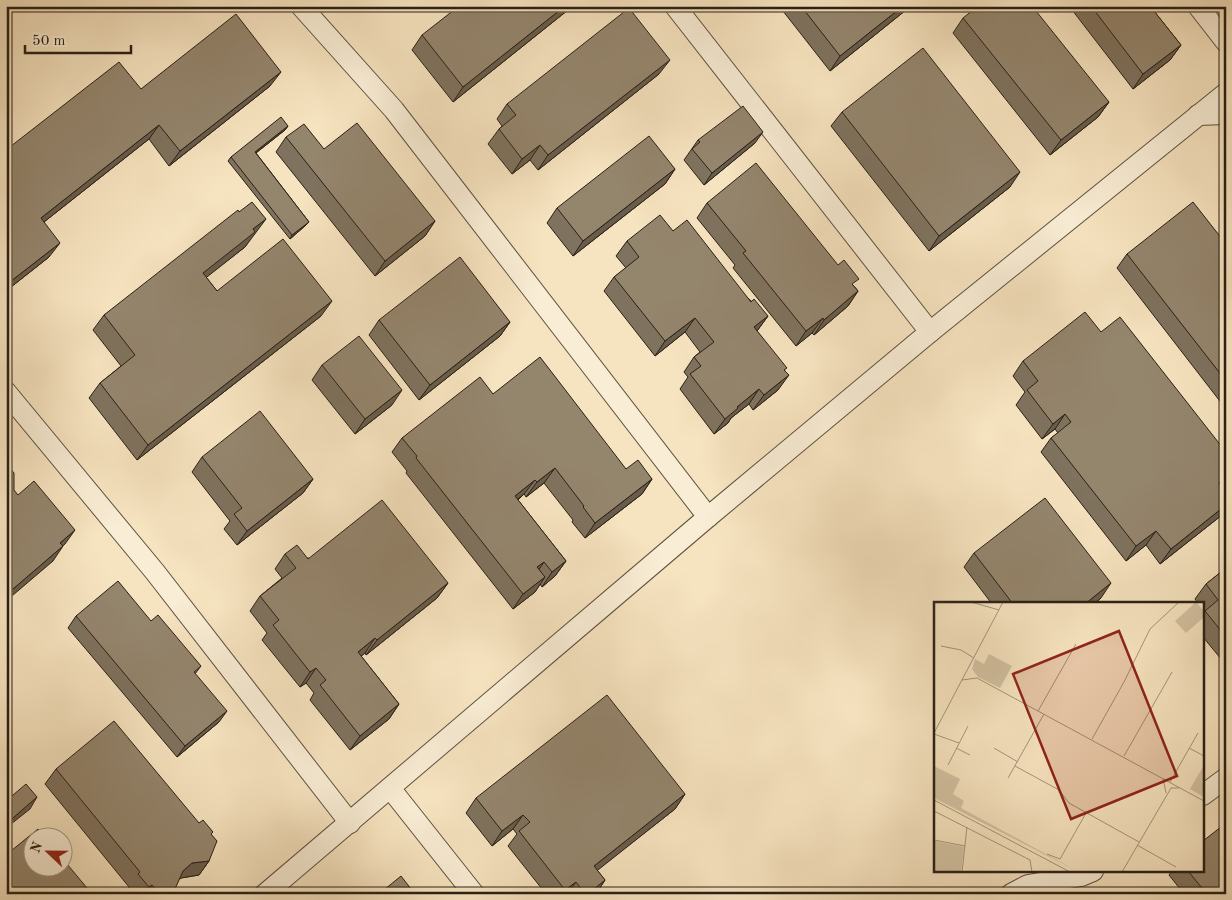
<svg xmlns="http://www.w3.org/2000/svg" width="1232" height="900" font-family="'Old Standard TT',serif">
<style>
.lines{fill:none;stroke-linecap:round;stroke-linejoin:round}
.minor-casing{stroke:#5d5140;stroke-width:22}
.minor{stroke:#f9edd5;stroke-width:20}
.wall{fill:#7f725e;stroke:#2a2015}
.shaded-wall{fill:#685d4c;stroke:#2a2015}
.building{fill:#94856d;stroke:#2a2015}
.inset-road{fill:none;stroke:#a4957b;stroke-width:1}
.view{fill:#8f2418;fill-opacity:0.15;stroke:#8f2418;stroke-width:2.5}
.inset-edge{fill:none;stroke:#2a2015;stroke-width:2.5}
</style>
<rect width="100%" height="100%" fill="#f6e3bf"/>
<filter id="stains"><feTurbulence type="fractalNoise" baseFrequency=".004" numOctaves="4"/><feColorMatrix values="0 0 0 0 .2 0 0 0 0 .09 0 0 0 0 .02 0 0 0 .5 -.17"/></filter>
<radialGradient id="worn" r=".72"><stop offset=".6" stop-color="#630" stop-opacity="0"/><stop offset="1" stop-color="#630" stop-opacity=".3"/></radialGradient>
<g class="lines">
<defs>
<g id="minor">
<path d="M301,6L394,110L708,517"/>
<path d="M675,6L930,332"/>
<path d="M1198,6L1226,42"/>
<path d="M1198,115L1226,114"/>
<path d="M6,392L155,572L350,823"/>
<path d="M390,788L474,894"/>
<path d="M1203,795L1226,778"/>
<path d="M265,894L708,517L930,332L1226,93"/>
<path d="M1011,894L1028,885L1081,876L1093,871"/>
</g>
</defs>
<!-- minor casing -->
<use href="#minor" class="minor-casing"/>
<!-- minor -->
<use href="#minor" class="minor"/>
</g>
<!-- wall -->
<g class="wall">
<path d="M372,6H382L376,11Z"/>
<path d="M573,6L453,102L412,50L422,35Z"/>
<path d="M779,6H911L830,71Z"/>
<path d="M1069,6H1150L1181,45L1170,60L1133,89Z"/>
<path d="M963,18L1109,102L1098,117L1050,155L953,33Z"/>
<path d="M659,74L538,170L530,160L512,174L488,144L499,129L502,126L497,119L507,104Z"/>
<path d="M270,86L169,166L149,139L44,222L49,257L6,291V150L141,89Z"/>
<path d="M842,112L1010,187L929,251L831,126Z"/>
<path d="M288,126L285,130L256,153L309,222L306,225L290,239L228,161L231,157Z"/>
<path d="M286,137L324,149L435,221L425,236L375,276L276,152Z"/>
<path d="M698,140L755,143L704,185L684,160Z"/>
<path d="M675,169L665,184L573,256L547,223L557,208Z"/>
<path d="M707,203L854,286L858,291L848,306L814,335L812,333L796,346L733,268L735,265L697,218Z"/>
<path d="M673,231L768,316L757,331L785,371L778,390L753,410L749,404L731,418L728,423L714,434L680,389L688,377L684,372L694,357L700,352L685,332L655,356L604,291L614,277L626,268L616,256L627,241Z"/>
<path d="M255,234L253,235L245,247L206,277L217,291L321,316L137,460L89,398L100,383L121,366L93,330L104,315Z"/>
<path d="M1226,244V409L1117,268L1127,254Z"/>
<path d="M379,320L510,322L500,336L419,400L369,335Z"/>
<path d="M1101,332L1220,450L1226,457V483L1222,487L1226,492V510L1222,515L1160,564L1146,545L1126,561L1041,452L1051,438L1058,433L1055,429L1042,439L1016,405L1025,392L1013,376L1023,361Z"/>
<path d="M322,365L392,405L355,434L312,380Z"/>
<path d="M493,394L626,469L652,479L642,494L585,538L572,522L573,520L544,483L526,497L524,494L518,500L566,561L555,576L542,587L540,584L535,592L513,609L406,473L407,471L392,452L402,438Z"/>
<path d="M202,457L313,479L303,493L237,545L224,529L230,521L192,472Z"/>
<path d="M974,553L1101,598L1094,604H992L964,567Z"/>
<path d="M285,554L448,583L437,598L366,655L365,653L361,656L399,704L389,719L350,750L310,700L314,693L306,683L300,687L262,640L267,633L250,611L260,596L282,578L275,569Z"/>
<path d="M1226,568V665L1203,637V613L1205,611L1203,609V604H1199L1195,599L1206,584Z"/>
<path d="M76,616L151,621L201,666L195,674L219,722L177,757L68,628Z"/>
<path d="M56,769L199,823L213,832L211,834L209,861L199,875L181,878L178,880L171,894H132L128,889L129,887L45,784Z"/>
<path d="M685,794L675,809L597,870L605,880L596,894H546L508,846L517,834L513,829L492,846L466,813L476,798Z"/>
<path d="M1172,871H1203L1226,894H1184L1169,875Z"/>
</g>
<!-- shaded-wall -->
<g class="shaded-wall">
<path d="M565,6H573L453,102L463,87Z"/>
<path d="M903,6H911L830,71L840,56Z"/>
<path d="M1181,45L1170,60L1133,89L1143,74Z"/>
<path d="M670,60L659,74L538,170L548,155Z"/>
<path d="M281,72L270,86L169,166L180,151Z"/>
<path d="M1109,102L1098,117L1050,155L1061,140Z"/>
<path d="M159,125L149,139L30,233L41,218Z"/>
<path d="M288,126L285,130L252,156L255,152Z"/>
<path d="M763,132L755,143L704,185L712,173Z"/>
<path d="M540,145L530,160L512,174L522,159Z"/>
<path d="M675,169L665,184L573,256L583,241Z"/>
<path d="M1020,172L1010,187L929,251L939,236Z"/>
<path d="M266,219L245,247L193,288L203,273L253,229Z"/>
<path d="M435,221L425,236L375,276L385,261Z"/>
<path d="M309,222L306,225L290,239L292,235Z"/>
<path d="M60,243L49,257L6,291V285Z"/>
<path d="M858,291L848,306L814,335L824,320Z"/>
<path d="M332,301L321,316L137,460L148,445Z"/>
<path d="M768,316L757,331L754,327Z"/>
<path d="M695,318L685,332L655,356L665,341Z"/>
<path d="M823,318L812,333L796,346L806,331Z"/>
<path d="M510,322L500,336L419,400L430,385Z"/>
<path d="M789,375L778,390L753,410L764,395Z"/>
<path d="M759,389L749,404L731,418L728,423L714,434L725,419L737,407Z"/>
<path d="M402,390L392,405L355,434L365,419Z"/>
<path d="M1065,414L1055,429L1042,439L1053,424Z"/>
<path d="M555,468L544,483L526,497L537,482Z"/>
<path d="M1226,477L1225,484L1208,497L1219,483Z"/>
<path d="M313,479L303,493L237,545L247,531Z"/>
<path d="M652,479L642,494L585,538L595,523Z"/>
<path d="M535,480L524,494L504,510L515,496Z"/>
<path d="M1226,505V510L1222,515L1160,564L1171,549Z"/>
<path d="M75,530L65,544L50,557L60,543Z"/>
<path d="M1156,531L1146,545L1126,561L1136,546Z"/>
<path d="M63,546L53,561L6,601V595Z"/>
<path d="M566,561L555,576L542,587L552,572Z"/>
<path d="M544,562L534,577L537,567Z"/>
<path d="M545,577L535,592L513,609L523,594Z"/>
<path d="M448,583L437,598L366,655L377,640Z"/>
<path d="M1111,583L1101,598L1094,604H1085Z"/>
<path d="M375,638L365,653L348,667L358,652Z"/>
<path d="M316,668L306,683L300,687L310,672Z"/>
<path d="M399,704L389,719L350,750L360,736Z"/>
<path d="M227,711L219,722L177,757L185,746Z"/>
<path d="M685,794L675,809L584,881L594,866Z"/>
<path d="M37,797L30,809L6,828V824Z"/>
<path d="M523,815L513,829L492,846L502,831Z"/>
<path d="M209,861L199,875L181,878L172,885L183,871L192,863Z"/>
<path d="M605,880L596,894H588Z"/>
<path d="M576,882L567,894H563L565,890Z"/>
<path d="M152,885L146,894H144L149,887Z"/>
<path d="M175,889L171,894H156L158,892Z"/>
</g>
<!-- building -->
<g class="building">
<path d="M459,6H565L463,87L422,35Z"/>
<path d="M801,6H903L840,56Z"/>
<path d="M978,6H1032L1109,102L1061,140L963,18Z"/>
<path d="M1091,6H1150L1181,45L1143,74Z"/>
<path d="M629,8L670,60L548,155L540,145L522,159L499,129L516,115L507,104Z"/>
<path d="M236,14L281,72L180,151L159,125L41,218L60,243L6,285V150L119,62L141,89Z"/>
<path d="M923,48L1020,172L939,236L842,112Z"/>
<path d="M743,106L763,132L712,173L692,149L700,142L698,140Z"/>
<path d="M281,117L288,126L255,152L309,222L292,235L231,157Z"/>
<path d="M357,123L435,221L385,261L286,137L304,124L324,149Z"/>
<path d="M649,136L675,169L583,241L557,208Z"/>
<path d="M756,163L838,265L844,260L859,279L852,284L858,291L824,320L823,318L806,331L743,253L746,251L707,203Z"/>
<path d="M252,202L266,219L253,229L255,232L203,273L217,291L283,239L332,301L148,445L100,383L135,355L104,315L238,210L239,212Z"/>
<path d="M1193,202L1226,244V381L1127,254Z"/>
<path d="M660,215L673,231L687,220L751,302L754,299L768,316L754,327L787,368L784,370L789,375L764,395L759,389L737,407L738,408L725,419L690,374L701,366L694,357L714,342L695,318L665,341L614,277L639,257L627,241Z"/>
<path d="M460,257L510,322L430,385L379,320Z"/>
<path d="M1085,312L1101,332L1120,317L1222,447L1220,449L1226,457V477L1219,483L1226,492V505L1171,549L1156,531L1136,546L1051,438L1071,422L1065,414L1053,424L1027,390L1038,381L1023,361Z"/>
<path d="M359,336L402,390L365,419L322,365Z"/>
<path d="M540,357L626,469L638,460L652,479L595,523L583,507L584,506L555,468L537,482L535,480L515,496L566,561L552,572L544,562L537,567L545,577L523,594L416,458L417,456L402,438L480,377L493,394Z"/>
<path d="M260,411L313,479L247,531L234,514L242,508L202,457Z"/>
<path d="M6,463L14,473V490L18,495L34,481L75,530L60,543L63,546L6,595Z"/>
<path d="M1045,498L1111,583L1085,604H1013L974,553Z"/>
<path d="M382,500L448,583L377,640L375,638L358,652L399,704L360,736L320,685L326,680L316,668L310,672L273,625L279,620L260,596L296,568L285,554L297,545L308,559Z"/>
<path d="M1226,568V637L1205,611L1218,600L1206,584Z"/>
<path d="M118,581L151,621L158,615L201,666L194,672L227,711L185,746L76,616Z"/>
<path d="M607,695L685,794L594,866L605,880L588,894H585L576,882L565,890L519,831L530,822L523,815L502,831L476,798Z"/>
<path d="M114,721L199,823L203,820L213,832L211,834L217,841L209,861L192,863L183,871L175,889L158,892L152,885L149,887L138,874L140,872L56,769Z"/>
<path d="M26,784L37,797L6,824V801Z"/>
<path d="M1226,823V894H1207L1188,871H1203V841Z"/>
<path d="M38,829L46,838H32V868H62V858L92,894H6V855Z"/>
<path d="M401,876L415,894H379Z"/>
<path d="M1147,888L1151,894H1139Z"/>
</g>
<!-- overview -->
<g transform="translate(934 602)">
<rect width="270" height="270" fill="#f6e3bf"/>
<path d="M262,0L270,9V15L252,31L241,19ZM55,52L78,64L66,86L44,75L38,67L41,57L50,62ZM270,163V195L256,187ZM0,164L26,177L19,192L30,199L27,206L145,270L0,196ZM1,239L30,245L27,270H0Z" fill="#d3c2a2"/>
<path class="inset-road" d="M37,0L65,8M7,44L27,48L40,56M28,78L43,76L270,199M104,109L142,42M0,131L69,0M0,132L25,141M158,137L190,80L216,27L245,0M22,146L36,153M60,146L84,160M255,146L270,154M190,154L238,70M14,163L34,124M81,164L125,188L135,201L205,240M74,176L110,112M229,176L232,191M236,180L264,131M0,198L136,270M0,209L96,258L98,270M0,238L31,244M203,243L242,265M113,252L126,257L152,211M28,270L33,225M188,270L237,186H245"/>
<path class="view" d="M185,29L243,174L137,217L79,72Z"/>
<rect width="270" height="270" class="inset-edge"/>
</g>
<!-- margin -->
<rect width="1232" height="900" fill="none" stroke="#f6e3bf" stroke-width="25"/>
<rect x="8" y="8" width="1217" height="885" fill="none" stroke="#2a2015" stroke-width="2.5"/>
<rect x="12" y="12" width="1207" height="875" fill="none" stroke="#2a2015"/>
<!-- north arrow -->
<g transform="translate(48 852) rotate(292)"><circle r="24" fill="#f9edd5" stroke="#a69b88"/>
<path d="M0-4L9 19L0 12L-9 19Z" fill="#8f2418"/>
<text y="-8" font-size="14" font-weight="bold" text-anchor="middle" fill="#2a2015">N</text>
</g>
<!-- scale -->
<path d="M25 45v8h106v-8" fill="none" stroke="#2a2015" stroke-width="2.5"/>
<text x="32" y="45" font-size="15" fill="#2a2015" stroke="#f9edd5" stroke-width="4" paint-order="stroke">50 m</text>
<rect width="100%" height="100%" filter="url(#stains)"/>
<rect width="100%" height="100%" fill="url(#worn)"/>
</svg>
